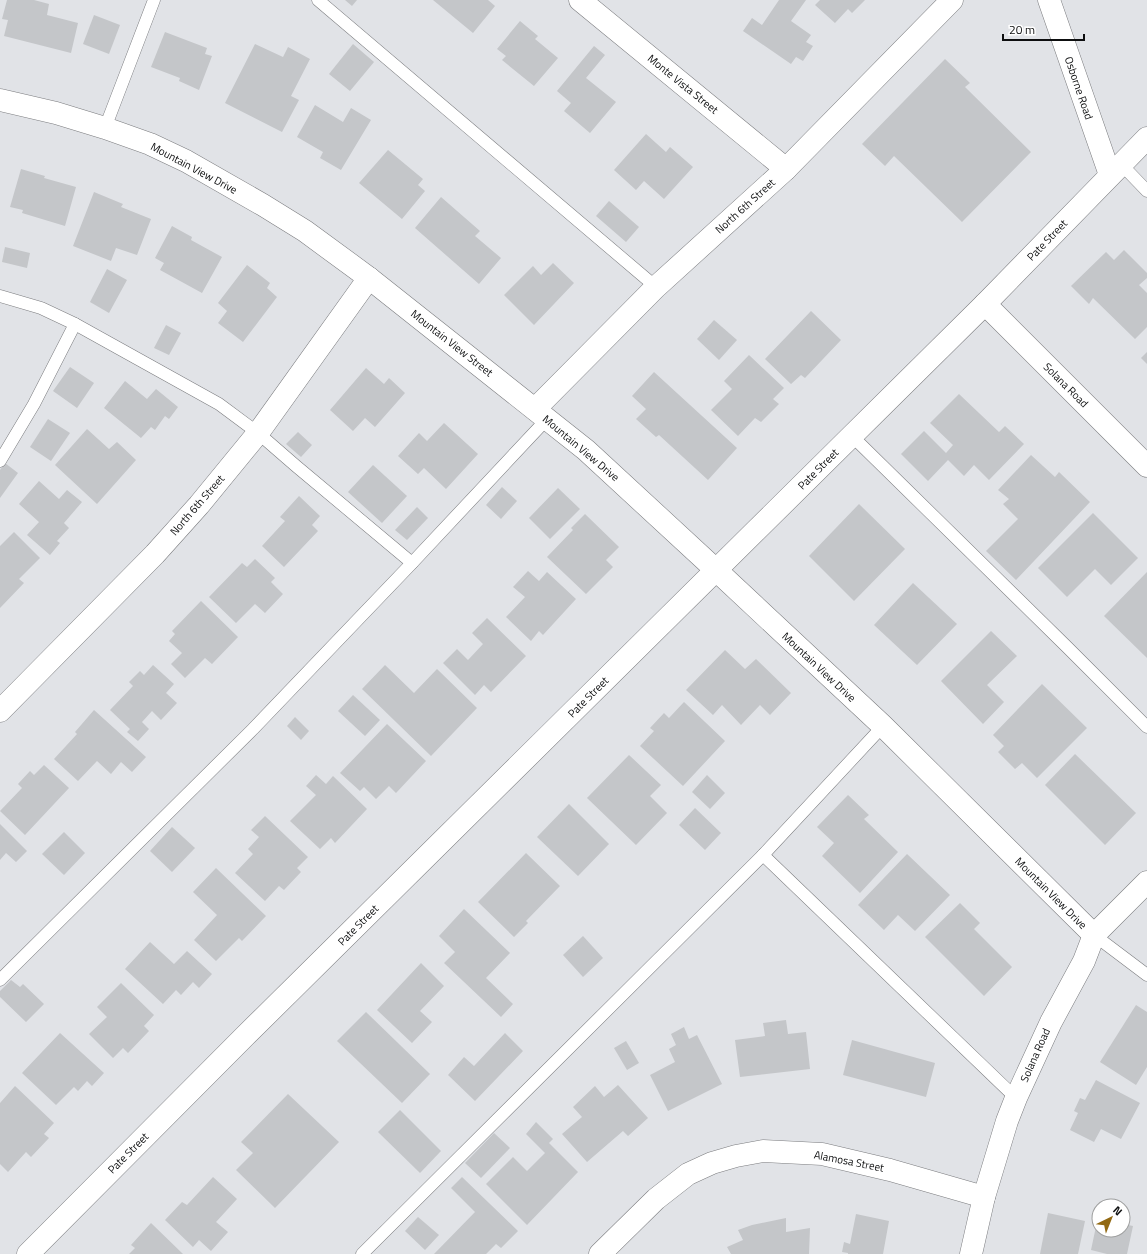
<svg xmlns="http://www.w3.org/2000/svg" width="1147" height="1254" font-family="'Titillium Web',sans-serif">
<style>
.building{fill:#c4c6c9}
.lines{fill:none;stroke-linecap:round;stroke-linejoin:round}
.lane-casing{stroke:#7b7c7f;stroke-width:13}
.street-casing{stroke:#7b7c7f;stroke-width:23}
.secondary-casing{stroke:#7b7c7f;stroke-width:23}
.lane{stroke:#fff;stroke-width:12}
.street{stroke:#fff;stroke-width:22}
.secondary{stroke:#fff;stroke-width:22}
.labels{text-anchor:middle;stroke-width:3;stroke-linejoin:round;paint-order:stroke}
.street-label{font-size:11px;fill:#0d0e0f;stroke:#fff}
</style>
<rect width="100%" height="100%" fill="#e1e3e7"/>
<!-- building -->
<g class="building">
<path d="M7,0H34L49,4L47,15L78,23L71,53L4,36L8,20L2,19Z"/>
<path d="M345,0H357L352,6Z"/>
<path d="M433,0H488L495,6L473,33Z"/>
<path d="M779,0H806L791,21L811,35L806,42L813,46L803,61L796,57L791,64L743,31L752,18L762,25Z"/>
<path d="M820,0H865L852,13L848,9L835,23L815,5Z"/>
<path d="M94,15L120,25L109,54L83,44Z"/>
<path d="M520,21L538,36L535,39L558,58L534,86L502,60L506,56L497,49Z"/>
<path d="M165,32L207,48L205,54L212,56L199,90L179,81L180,78L151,67Z"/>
<path d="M255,44L283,57L288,47L310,59L291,96L299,100L282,132L225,103Z"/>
<path d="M353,44L374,62L350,91L329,74Z"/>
<path d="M594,46L605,55L586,78L616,102L590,133L564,111L571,103L557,91Z"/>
<path d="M945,59L970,83L965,87L1031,152L962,222L894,156L885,166L862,144Z"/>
<path d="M315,105L343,122L351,108L371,120L341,170L320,158L323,152L297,137Z"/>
<path d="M646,134L666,152L670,147L693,167L664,199L644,181L636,190L614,170Z"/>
<path d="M388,150L423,179L418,185L425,191L402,219L359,183Z"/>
<path d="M21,169L45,176L44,178L76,187L65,226L22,213L23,210L10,207Z"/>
<path d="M94,192L123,204L121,207L151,219L137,255L116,248L111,261L73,246Z"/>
<path d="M441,197L480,231L475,236L501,258L479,284L415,228Z"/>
<path d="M609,201L639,227L626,242L596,216Z"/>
<path d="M172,226L192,237L191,240L222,257L202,293L160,270L164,263L155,258Z"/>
<path d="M5,247L30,253L27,268L2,262Z"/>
<path d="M1124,250L1147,273V278L1139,285L1147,293V327L1135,339L1093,298L1089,304L1071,286L1106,252L1114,260Z"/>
<path d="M553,263L574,283L534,325L504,295L533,266L541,275Z"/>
<path d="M247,265L270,283L267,288L277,297L243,342L218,323L227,311L218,303Z"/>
<path d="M107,269L127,280L109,313L90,302Z"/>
<path d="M811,311L841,340L805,378L801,375L791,384L765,359Z"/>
<path d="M714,320L737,340L719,360L697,339Z"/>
<path d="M166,325L181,333L169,355L154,348Z"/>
<path d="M1147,352V364L1141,358Z"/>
<path d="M749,355L784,388L773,399L779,404L761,422L755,418L738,436L711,410L732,389L724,381Z"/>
<path d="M70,367L94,383L77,408L53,391Z"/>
<path d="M366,368L384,384L389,378L405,393L375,427L365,418L353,431L330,410Z"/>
<path d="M654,372L737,448L708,480L659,435L656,437L636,419L646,409L632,396Z"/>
<path d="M125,381L147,399L156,389L178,407L169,419L165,416L155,430L151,427L141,438L104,408Z"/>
<path d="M959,394L999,432L1005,426L1024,444L989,480L974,465L964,476L948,460L928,481L901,454L924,431L946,453L953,445L930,423Z"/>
<path d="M48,419L70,433L51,461L30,447Z"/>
<path d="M444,423L478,454L446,489L424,468L418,474L398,456L419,433L427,441Z"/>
<path d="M87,429L109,449L117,442L136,460L97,504L55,465Z"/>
<path d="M298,432L312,445L301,457L286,444Z"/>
<path d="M1031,455L1055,477L1059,472L1090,502L1016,580L986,551L1018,519L1003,504L1009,499L998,490Z"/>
<path d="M5,463L18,473L0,498V470Z"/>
<path d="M373,465L407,496L382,523L348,492Z"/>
<path d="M39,481L59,499L67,490L82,502L64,523L69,528L57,541L60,543L50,555L27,535L39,522L19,504Z"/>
<path d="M502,487L517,501L501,519L486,505Z"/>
<path d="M558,488L580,509L550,539L529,518Z"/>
<path d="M299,496L320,516L312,525L318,531L284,567L262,546L285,521L280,517Z"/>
<path d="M859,504L905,549L854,601L809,556Z"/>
<path d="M417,507L428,518L407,540L395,530Z"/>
<path d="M1093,513L1138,558L1111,585L1095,569L1067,597L1038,568Z"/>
<path d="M585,514L619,547L606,560L613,567L586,594L547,557L573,530L571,528Z"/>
<path d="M14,532L40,558L19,579L24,583L0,608V546Z"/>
<path d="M255,559L275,578L271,582L283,594L265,613L255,604L236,623L209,597L242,563L247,567Z"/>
<path d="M528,571L539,581L547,572L576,599L543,635L539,631L531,641L506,617L525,597L513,587Z"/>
<path d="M1147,572V658L1104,616Z"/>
<path d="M913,583L957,624L917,665L874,625Z"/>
<path d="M201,601L238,637L212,664L205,658L185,678L171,664L182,653L169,641L175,634L172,631Z"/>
<path d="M487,618L526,656L491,692L484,685L475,695L443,663L457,649L468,660L483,644L472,633Z"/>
<path d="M991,631L1017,656L987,685L1004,702L983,724L941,681Z"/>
<path d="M725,650L745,669L756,659L791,693L770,715L760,705L741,725L722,705L713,715L686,690Z"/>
<path d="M153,665L174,684L166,693L177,703L161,720L152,711L142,722L149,729L138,741L127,732L130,729L110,710L133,686L129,682L140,671L144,675Z"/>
<path d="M385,665L414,693L437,669L477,708L431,756L362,689Z"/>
<path d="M1042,684L1087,728L1037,778L1022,763L1015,769L998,752L1004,746L993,735Z"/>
<path d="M353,695L380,720L365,736L338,711Z"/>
<path d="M684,702L725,741L683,786L640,746L654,731L650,728L664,713L669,718Z"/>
<path d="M94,710L146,757L132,772L121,762L111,774L97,761L78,781L54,759L77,734L75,732Z"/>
<path d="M295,717L309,731L301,740L287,726Z"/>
<path d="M387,724L426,761L396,793L389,786L376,799L364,787L360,791L340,773Z"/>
<path d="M1075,754L1136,813L1105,845L1045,785Z"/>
<path d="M629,755L661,785L650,796L667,813L636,845L587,798Z"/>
<path d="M44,765L69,788L25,835L0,811L22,788L18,784L30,771L34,775Z"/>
<path d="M316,775L326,784L333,776L367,809L335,843L331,838L320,849L290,821L316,795L306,786Z"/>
<path d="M707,775L725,793L710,809L692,792Z"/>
<path d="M848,795L869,815L864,819L898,852L860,893L822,856L834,843L817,827Z"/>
<path d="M569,804L609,844L578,876L537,837Z"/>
<path d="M695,808L721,833L705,850L679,825Z"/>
<path d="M265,816L308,857L297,868L301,872L284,890L279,886L265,901L235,873L253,854L248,849L259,837L251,830Z"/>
<path d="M0,824L27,851L16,862L6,853L0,860Z"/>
<path d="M172,827L195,848L172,872L150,851Z"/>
<path d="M64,832L85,853L64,875L42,854Z"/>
<path d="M526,853L560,886L526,921L528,923L514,937L478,902Z"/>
<path d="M907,854L950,895L915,931L898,915L884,930L858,905Z"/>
<path d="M216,868L266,916L242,941L239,938L216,961L194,940L217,915L193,892Z"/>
<path d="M960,903L980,923L974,929L1012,967L984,996L925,937Z"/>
<path d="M464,909L510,953L486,978L513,1004L501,1017L444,963L455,952L439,936Z"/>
<path d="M583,936L603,958L583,977L563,955Z"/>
<path d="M150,942L174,964L187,951L212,974L199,988L193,982L181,995L176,990L163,1004L125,969Z"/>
<path d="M421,963L444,986L420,1011L432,1022L412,1043L377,1010Z"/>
<path d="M11,980L20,987L23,984L44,1004L26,1022L0,997V991Z"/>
<path d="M121,983L154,1015L144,1026L149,1031L128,1053L123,1048L113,1058L89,1034L107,1017L97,1007Z"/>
<path d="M1136,1005L1147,1012V1067L1136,1085L1100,1062Z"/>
<path d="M366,1012L430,1074L402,1103L337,1041Z"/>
<path d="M786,1020L788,1034L806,1032L810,1069L740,1077L735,1040L765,1036L763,1023Z"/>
<path d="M684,1027L689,1039L697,1035L722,1084L668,1111L650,1075L675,1062L669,1049L676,1045L671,1034Z"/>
<path d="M60,1033L104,1073L92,1086L87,1081L78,1091L74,1087L56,1105L22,1073Z"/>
<path d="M505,1033L523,1051L475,1101L448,1075L464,1057L474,1066Z"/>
<path d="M852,1040L935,1063L926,1097L843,1075Z"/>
<path d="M626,1041L639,1063L627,1070L614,1048Z"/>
<path d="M1096,1080L1140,1103L1121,1139L1101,1129L1094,1142L1070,1130L1078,1113L1074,1111L1080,1098L1085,1100Z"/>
<path d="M618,1085L648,1118L628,1136L623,1131L587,1162L562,1134L582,1117L573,1107L595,1086L604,1097Z"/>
<path d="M15,1086L54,1123L44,1134L49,1138L31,1157L26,1152L8,1172L0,1164V1103Z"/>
<path d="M288,1094L339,1142L275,1208L236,1170L253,1153L241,1142Z"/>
<path d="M400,1110L441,1151L420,1173L378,1132Z"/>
<path d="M536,1122L553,1139L549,1143L578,1172L527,1225L486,1184L513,1157L527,1171L545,1153L526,1134Z"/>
<path d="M494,1133L510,1148L481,1178L465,1163Z"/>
<path d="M213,1177L237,1199L216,1222L228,1232L211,1251L199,1240L193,1247L165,1220L182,1202L187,1205Z"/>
<path d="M462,1177L518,1231L501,1248L496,1244L486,1254H434L475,1212L451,1188Z"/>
<path d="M1048,1213L1085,1221L1078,1254H1040Z"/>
<path d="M856,1214L889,1221L883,1254H848V1253L842,1252L844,1242L850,1244Z"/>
<path d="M418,1217L439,1235L425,1250L405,1231Z"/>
<path d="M1098,1217L1099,1230H1123V1224L1133,1226L1127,1254H1107L1091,1250Z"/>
<path d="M786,1218V1232L810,1228L809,1254H731L727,1247L743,1240L738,1230L752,1225Z"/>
<path d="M151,1223L183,1254H129L135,1248L131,1245Z"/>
</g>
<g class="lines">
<defs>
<g id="lane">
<path d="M318,0L656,287"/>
<path d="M105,128L154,0"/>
<path d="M1121,164L1147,191"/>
<path d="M0,296L41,308L75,324L219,404L258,433L296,466L412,563"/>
<path d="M852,436L1067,647L1147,727"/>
<path d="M0,461L34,404L75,324"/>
<path d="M763,855L1016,1098"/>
<path d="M1094,935L1147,975"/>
<path d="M0,980L253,729L412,563L547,419"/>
<path d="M362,1254L763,855L883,726"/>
</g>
<g id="street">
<path d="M580,0L786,169"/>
<path d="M1049,0L1110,175"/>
<path d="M0,100L56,113L105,128L150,144L186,161L263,205L305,231L369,278L586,450L716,570L883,726L1094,935"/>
<path d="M985,304L1147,466"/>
<path d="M535,409L656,287L786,169L952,0"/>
<path d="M0,711L155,554L199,505L258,433L369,278"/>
<path d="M600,1254L656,1199L688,1174L712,1163L736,1156L763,1151L822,1154L890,1170L984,1197"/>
<path d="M971,1254L984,1197L1007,1121L1016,1098L1051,1022L1084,961L1094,935L1147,882"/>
</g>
<path id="secondary" d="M28,1254L245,1036L985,304L1147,138"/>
</defs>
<!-- lane casing -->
<use href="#lane" class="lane-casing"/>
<!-- street casing -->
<use href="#street" class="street-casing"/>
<!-- secondary casing -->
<use href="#secondary" class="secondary-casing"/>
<!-- lane -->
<use href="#lane" class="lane"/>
<!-- street -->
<use href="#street" class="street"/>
<!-- secondary -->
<use href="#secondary" class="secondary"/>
</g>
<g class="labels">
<!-- street labels -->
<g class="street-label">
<text transform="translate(683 84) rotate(39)" y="4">Monte Vista Street</text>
<text transform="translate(1079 88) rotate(71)" y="4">Osborne Road</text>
<text transform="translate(194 168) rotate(28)" y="4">Mountain View Drive</text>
<text transform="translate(745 206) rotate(-42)" y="4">North 6th Street</text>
<text transform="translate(1047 240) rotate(-46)" y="4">Pate Street</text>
<text transform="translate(452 343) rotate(38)" y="4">Mountain View Street</text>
<text transform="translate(1066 385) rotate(45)" y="4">Solana Road</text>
<text transform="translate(581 448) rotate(40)" y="4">Mountain View Drive</text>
<text transform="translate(818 469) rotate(-45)" y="4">Pate Street</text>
<text transform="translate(197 505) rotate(-49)" y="4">North 6th Street</text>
<text transform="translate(819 667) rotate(43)" y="4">Mountain View Drive</text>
<text transform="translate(588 697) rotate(-45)" y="4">Pate Street</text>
<text transform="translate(1051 893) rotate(45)" y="4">Mountain View Drive</text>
<text transform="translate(358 925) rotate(-45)" y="4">Pate Street</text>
<text transform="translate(1035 1055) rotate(-66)" y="4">Solana Road</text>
<text transform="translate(128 1153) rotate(-45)" y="4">Pate Street</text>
<text transform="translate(849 1161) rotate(11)" y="4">Alamosa Street</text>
</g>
</g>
<!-- north arrow -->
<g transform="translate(1111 1218) rotate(43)"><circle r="19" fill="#ffffff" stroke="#9e9f9f"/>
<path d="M0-3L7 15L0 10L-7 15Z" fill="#926912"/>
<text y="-6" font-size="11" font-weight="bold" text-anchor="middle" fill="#0d0e0f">N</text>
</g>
<!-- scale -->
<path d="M1003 34v6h81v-6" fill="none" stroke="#0d0e0f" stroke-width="2"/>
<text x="1009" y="34" font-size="12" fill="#0d0e0f" stroke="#ffffff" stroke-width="3" paint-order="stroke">20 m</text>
</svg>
